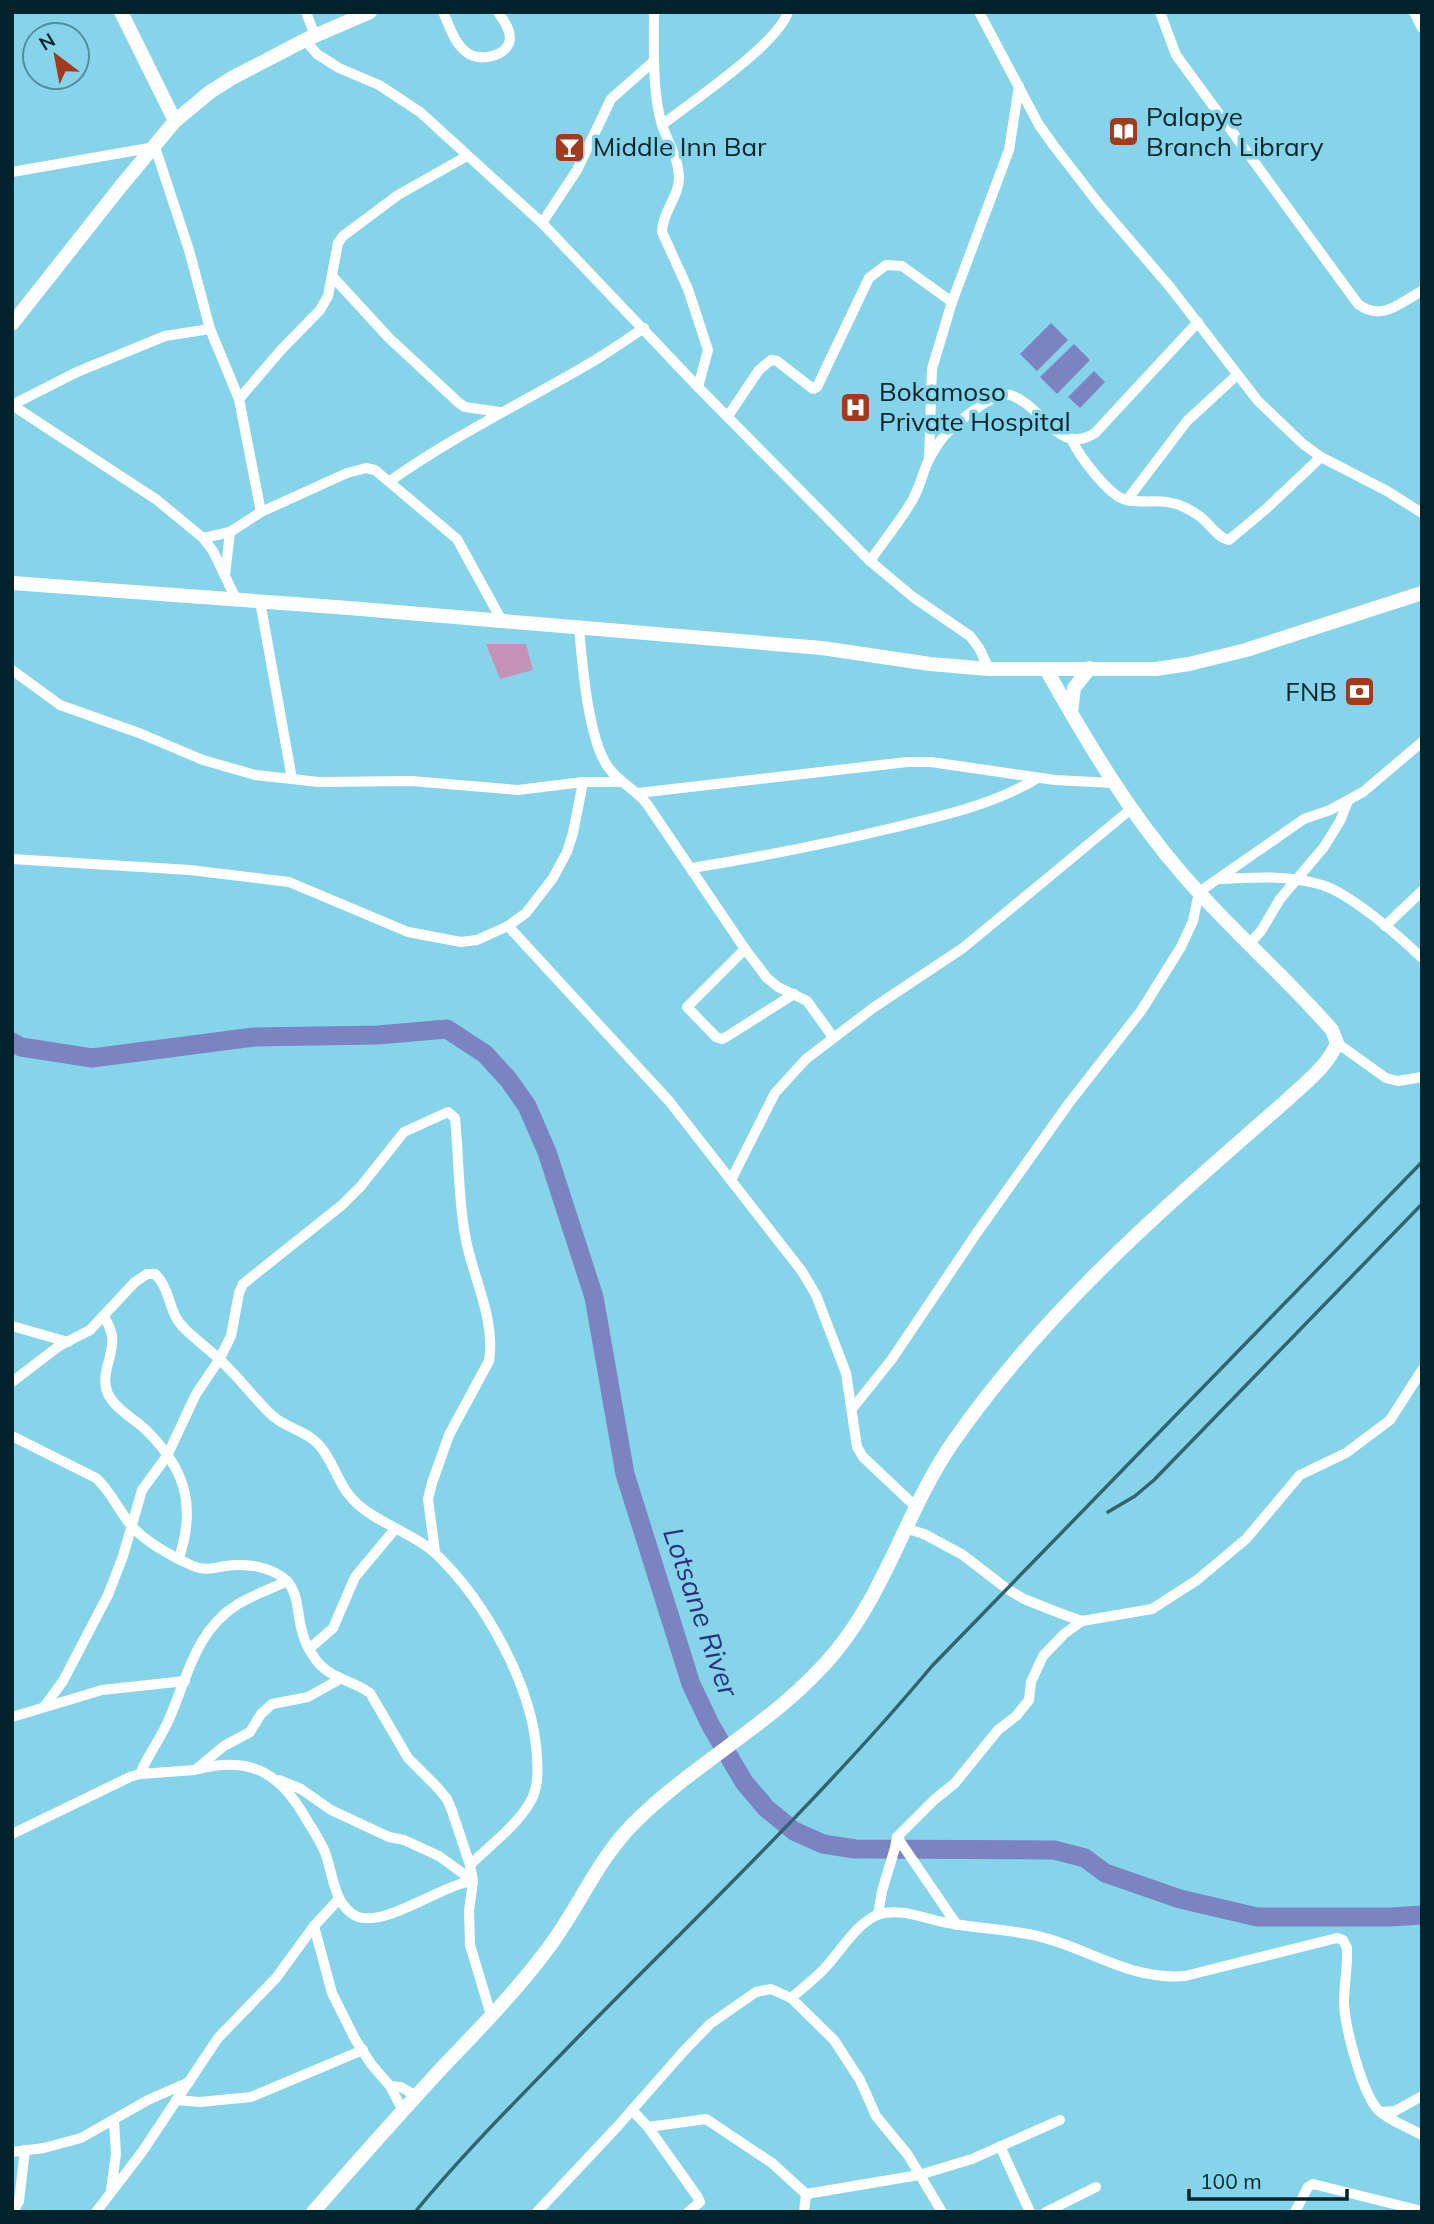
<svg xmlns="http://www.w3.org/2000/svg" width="1434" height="2224" font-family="Mulish,sans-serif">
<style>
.green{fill:#c592b7}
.water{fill:#7b84c0}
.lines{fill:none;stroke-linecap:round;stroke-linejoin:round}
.river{stroke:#7b84c0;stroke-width:19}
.street{stroke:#fff;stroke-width:10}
.secondary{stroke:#fff;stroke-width:14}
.rail{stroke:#316370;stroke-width:3.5}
.labels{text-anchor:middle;stroke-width:7;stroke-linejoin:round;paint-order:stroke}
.poi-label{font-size:26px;fill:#01232b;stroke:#86d4e9;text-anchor:start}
.water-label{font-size:28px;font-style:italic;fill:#2e3179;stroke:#86d4e9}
</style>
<rect width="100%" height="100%" fill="#86d4e9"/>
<!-- green -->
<path class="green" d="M486,644H526L533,670L500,679Z"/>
<!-- water -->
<g class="water">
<path d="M1051,323L1068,340L1037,371L1020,354Z"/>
<path d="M1074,344L1090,360L1057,394L1040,377Z"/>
<path d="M1094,371L1105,382L1080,408L1068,397Z"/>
</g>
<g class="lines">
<!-- river -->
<path class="river" d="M12,1042L21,1047L92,1058L254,1037L378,1035L447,1029L485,1054L508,1079L527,1106L547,1152L594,1297L625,1474L691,1684L711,1726L744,1782L766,1808L794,1831L823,1844L855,1849L1054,1850L1085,1858L1105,1873L1180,1899L1257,1917H1391L1422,1915"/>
<!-- street -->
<g class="street">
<path d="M306,12L315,36"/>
<path d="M443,12C449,25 454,42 465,51C477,63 509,57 510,38C510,28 503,20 498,12"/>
<path d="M654,12C654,46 652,93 662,125C668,143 678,156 679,176C680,196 662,212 662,232L688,289L708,350L698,387"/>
<path d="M979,12L1039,125L1054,146L1098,203L1170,287L1258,401L1303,444L1321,457L1387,491L1422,513"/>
<path d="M1160,12L1176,55L1358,304C1382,322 1399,303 1422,291"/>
<path d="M1414,12L1422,28"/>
<path d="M305,40L317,54L339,68L379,85L420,112L542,223L698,387L870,561L913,597L970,636L979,648L989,669"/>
<path d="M662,125C692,101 777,45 788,12"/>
<path d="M12,172L155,147L189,250L210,329L239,399L261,512"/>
<path d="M542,223L577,170L611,99L654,61"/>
<path d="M332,276L389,338L459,403L465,407L500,412"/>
<path d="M239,399L281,350L320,310L328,296L338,243L343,236L398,195L467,156"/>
<path d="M12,405L157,500L203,538L213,551L236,599"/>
<path d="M12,405L77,372L165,336L210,329"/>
<path d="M728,416L759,370L771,360L777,361L813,389L817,387L869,278L886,265L902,266L952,302"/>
<path d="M1072,440C1079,456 1109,496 1126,500C1147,504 1166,497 1186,508C1192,511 1199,515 1204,520C1212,527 1218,538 1229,540L1266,509L1321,457"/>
<path d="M929,459L932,369L952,302L1009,150L1019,86"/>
<path d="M390,481C452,437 520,404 585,366C605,355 624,341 644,328"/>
<path d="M1127,500L1187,421L1237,375"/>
<path d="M203,538L230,532"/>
<path d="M870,561C883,542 898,524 910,504C919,491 922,474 929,459C934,451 940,439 947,433C958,422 995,390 1010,395C1043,405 1058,457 1095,433L1198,322"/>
<path d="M225,575L230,532L261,512L347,473L366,468L375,470L457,539L502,621"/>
<path d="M260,601L292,779"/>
<path d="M579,627C582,662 588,739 608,767C619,783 636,789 647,804L745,949L767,978L778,987L807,1001L833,1037"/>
<path d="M12,670L60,705L139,733L203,760L255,775L319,782L411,781L518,790L583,782H621"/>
<path d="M638,793L907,762H931L1055,780L1112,783"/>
<path d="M12,859L190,870L289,882L408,932L461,942L477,940L508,926L526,913L553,878L567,852L573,833L583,782"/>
<path d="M692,868C759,857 826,844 892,828C942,816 993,805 1038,778"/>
<path d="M1220,879C1254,877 1289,875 1322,885C1351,894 1399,936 1422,958"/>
<path d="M508,926L669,1101L801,1270L816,1295L846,1373L857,1447L863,1457L916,1507"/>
<path d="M1385,926L1422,891"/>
<path d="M1249,944L1261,931L1280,899L1324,847L1340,821L1348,801"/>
<path d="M745,949L687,1007L716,1037L722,1039L726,1037L794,994"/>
<path d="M1337,1043L1386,1078L1398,1081L1422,1077"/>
<path d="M731,1180L775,1093L806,1059L873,1008L963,948L1131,809"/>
<path d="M104,1316C107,1322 111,1329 112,1336C115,1355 99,1374 108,1394C116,1410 135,1419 147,1431C186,1470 196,1506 179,1558"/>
<path d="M12,1326L68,1342"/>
<path d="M12,1382L59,1346L90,1330L135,1282L147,1274H155C171,1289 168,1313 184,1328C199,1343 217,1355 231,1371C246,1386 258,1403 274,1417C287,1428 308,1432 319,1445C332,1459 337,1480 349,1495C369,1521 413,1532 436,1554C486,1602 534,1688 537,1758C538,1774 538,1790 529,1804C515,1827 489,1846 470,1865"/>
<path d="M852,1409L892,1359L976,1234L1069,1103L1141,1011L1181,947L1193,921L1199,892L1304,819L1330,810L1363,792L1422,742"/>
<path d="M12,1436L96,1478C111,1491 118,1510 131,1525C144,1541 174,1558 193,1566C204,1571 214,1568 225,1566C246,1563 270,1566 286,1580C299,1593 297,1614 302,1631C304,1640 310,1652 316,1660C329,1678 352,1680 370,1693L408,1758L437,1787L447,1799L452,1811L470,1865L473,1881L469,1911L470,1945L491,2015"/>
<path d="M905,1528L924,1534L963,1555L1007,1589L1024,1599L1062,1614L1082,1621L1152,1609L1197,1580L1246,1539L1300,1475L1346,1453L1390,1420L1422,1370"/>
<path d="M309,1649L333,1628L355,1577L395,1529"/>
<path d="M44,1707L63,1681L108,1595L123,1556L142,1490L167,1456L196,1394L219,1360L231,1336L239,1293L243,1284L342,1205L361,1186L404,1132L448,1112L455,1118C459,1157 458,1196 465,1235C472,1277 496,1318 489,1361L449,1435L432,1483L428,1499L435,1552"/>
<path d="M12,1717L102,1690L185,1681"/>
<path d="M199,1769C253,1755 282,1775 308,1822C314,1832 322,1843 326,1855C333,1875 334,1905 356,1916C384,1929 442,1884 473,1881"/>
<path d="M140,1774C148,1754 162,1737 170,1717C188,1675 196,1630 238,1604C253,1595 271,1589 287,1581"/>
<path d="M279,1780L301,1789L331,1810L389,1837L404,1840L439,1856L473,1881"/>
<path d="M12,1834L130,1777L140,1774L195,1770L224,1746L250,1732L261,1714L272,1704L308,1697L340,1679"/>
<path d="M897,1837L957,1925"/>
<path d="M878,1914L882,1891L895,1848L897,1837L934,1800L955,1783L998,1730L1016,1716L1029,1700L1031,1682L1043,1656L1064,1634L1082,1621"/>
<path d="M314,1926L332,1993L355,2039L371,2064L390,2086L403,2111"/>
<path d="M791,1998C802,1989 813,1980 823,1970C840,1953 856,1922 880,1914C899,1908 924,1918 943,1922C972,1928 1003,1929 1033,1935C1087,1946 1128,1981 1185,1976L1337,1938L1343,1940L1347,1948C1348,1966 1344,1984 1344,2003C1345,2027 1362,2094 1379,2111C1390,2121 1408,2127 1422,2135"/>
<path d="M390,2086L401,2087L416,2096"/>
<path d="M176,2100L200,2102L251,2097L363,2050"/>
<path d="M632,2110L648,2127L697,2196L700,2202L688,2212"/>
<path d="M1381,2112L1395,2111L1422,2096"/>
<path d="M648,2127L706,2119L772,2163L806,2194L919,2175L972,2159L1060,2120"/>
<path d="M1000,2146L1030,2212"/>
<path d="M12,2152L44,2148L81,2138L148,2100L189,2082"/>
<path d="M111,2190L116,2154L114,2121"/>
<path d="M13,2212L19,2201L25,2150"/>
<path d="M96,2212L142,2152L218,2038L276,1978L314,1926L339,1899"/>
<path d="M537,2212L617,2127L683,2052L710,2024L756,1992L771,1989L791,1998L834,2040L860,2080L876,2116L908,2155L942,2212"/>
<path d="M804,2212L806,2194"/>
<path d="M1046,2212L1096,2187"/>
<path d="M1295,2212L1308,2187L1313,2184L1422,2211"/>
</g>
<!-- secondary -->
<g class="secondary">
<path d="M121,12L175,121"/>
<path d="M12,324L121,186L175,121L210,92L232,78L305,40L370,12"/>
<path d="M12,583L349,608L822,648L930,664L989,669H1156L1189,664L1246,650L1422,593"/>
<path d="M1071,712L1074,688L1090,668"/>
<path d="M313,2212C354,2165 396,2118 438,2072C474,2034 511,1997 543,1955C576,1914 595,1863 632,1825C695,1761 778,1722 836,1651C887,1589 908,1507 953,1442C1047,1307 1165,1207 1287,1100C1305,1083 1328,1066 1337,1043L1332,1030C1285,976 1231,930 1184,876C1129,813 1087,742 1046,669"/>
</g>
<!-- rail -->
<g class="rail">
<path d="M1108,1512L1135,1496L1154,1480L1422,1204"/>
<path d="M415,2212C467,2149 525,2092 581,2034C700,1913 824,1795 932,1666L1422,1162"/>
</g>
</g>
<!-- icons -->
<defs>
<symbol id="library-square" viewBox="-11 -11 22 22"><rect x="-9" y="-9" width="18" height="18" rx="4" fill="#a23a1c" stroke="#86d4e9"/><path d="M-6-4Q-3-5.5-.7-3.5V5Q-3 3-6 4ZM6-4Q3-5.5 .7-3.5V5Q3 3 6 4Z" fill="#fff"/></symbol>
<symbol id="bar-square" viewBox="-11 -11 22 22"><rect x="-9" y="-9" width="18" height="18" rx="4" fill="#a23a1c" stroke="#86d4e9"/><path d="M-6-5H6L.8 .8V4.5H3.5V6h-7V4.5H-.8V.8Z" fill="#fff"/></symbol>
<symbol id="hospital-square" viewBox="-11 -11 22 22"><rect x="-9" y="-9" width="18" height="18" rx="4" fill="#a23a1c" stroke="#86d4e9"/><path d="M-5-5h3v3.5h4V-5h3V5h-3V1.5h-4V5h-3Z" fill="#fff"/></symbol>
<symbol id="bank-square" viewBox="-11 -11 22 22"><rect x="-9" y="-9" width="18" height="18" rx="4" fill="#a23a1c" stroke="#86d4e9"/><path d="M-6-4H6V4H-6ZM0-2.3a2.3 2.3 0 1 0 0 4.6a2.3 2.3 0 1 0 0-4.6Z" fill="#fff"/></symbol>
</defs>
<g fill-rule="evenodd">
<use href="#library-square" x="1106" y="114" width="35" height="35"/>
<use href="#bar-square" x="552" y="130" width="35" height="35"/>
<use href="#hospital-square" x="838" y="390" width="35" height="35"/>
<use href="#bank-square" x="1342" y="674" width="35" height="35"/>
</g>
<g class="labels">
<!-- poi labels -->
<g class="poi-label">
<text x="1146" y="126">Palapye<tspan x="1146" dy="30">Branch Library</tspan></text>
<text x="593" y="156">Middle Inn Bar</text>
<text x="879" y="401">Bokamoso<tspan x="879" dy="30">Private Hospital</tspan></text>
<text x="1337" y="701" text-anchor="end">FNB</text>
</g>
<!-- water labels -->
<g class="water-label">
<text transform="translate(701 1612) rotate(71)" y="10">Lotsane River</text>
</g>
</g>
<!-- border -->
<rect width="1434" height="2224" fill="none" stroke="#01232b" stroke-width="28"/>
<!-- north arrow -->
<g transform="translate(56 56) rotate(328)"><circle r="33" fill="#86d4e9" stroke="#518d9d" stroke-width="2"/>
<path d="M0-5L12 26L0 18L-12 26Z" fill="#a23a1c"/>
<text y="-10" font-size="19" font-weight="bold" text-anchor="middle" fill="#01232b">N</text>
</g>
<!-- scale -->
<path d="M1189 2189v10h158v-10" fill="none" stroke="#01232b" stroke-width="3.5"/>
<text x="1200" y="2189" font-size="21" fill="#01232b" stroke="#86d4e9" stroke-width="5" paint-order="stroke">100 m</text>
</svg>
